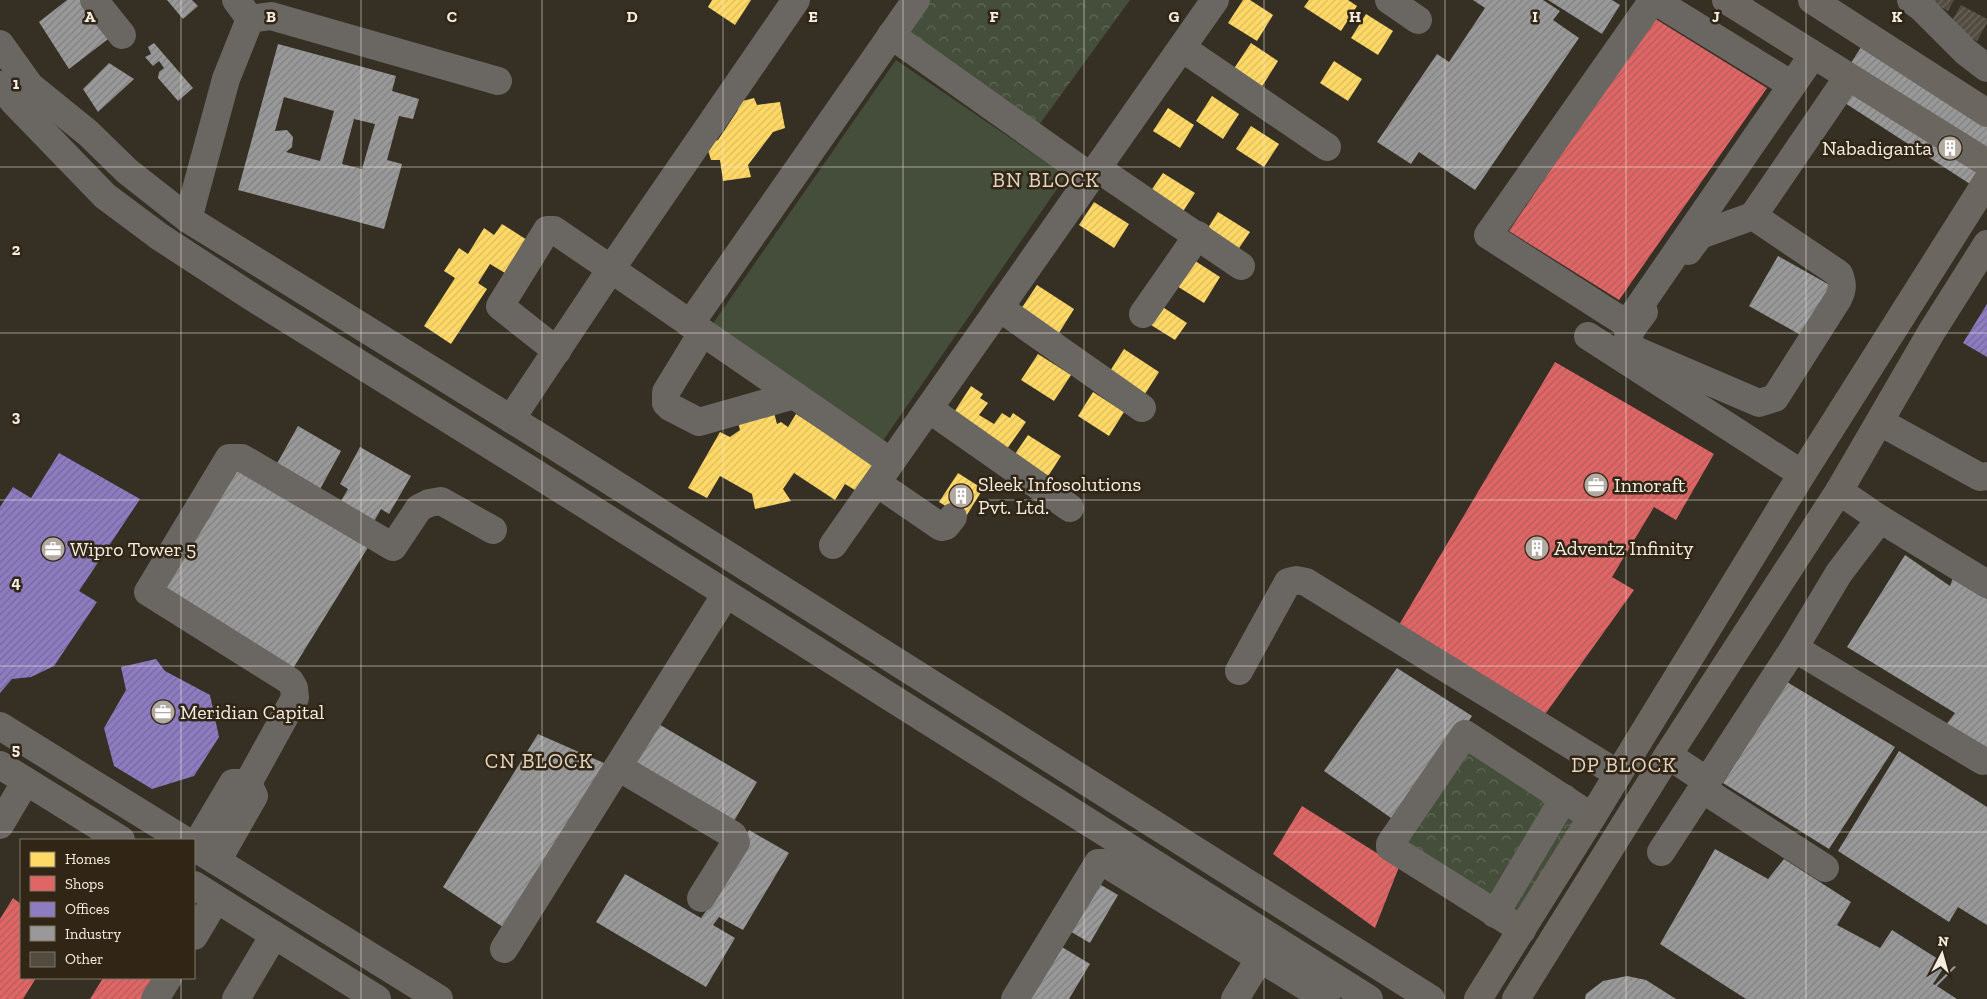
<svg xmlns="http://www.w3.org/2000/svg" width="1987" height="999" font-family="'Zilla Slab',serif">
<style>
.grass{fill:#444e3a}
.park{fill:url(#park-crowns)}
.homes{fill:url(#homes-hatch)}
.shops{fill:url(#shops-hatch)}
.offices{fill:url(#offices-hatch)}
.industry{fill:url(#industry-hatch);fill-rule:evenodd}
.building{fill:url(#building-hatch)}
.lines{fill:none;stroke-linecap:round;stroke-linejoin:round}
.minor{stroke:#6a6763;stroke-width:28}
.major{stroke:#6b6660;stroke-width:28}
.grid{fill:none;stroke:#f5ede2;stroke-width:1;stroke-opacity:0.55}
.labels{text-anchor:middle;stroke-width:5;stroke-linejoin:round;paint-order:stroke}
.poi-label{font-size:20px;fill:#f5ede2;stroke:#312615;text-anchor:start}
.neighbourhood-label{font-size:21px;letter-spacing:1px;fill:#e4d5c0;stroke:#312615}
.grid-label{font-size:16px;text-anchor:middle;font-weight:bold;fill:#f5ede2;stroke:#312615;stroke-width:5;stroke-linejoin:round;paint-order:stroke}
</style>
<defs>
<pattern id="park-crowns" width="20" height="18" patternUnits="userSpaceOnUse" patternTransform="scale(1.25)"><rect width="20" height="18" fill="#444e3a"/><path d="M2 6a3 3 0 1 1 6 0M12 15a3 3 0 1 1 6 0" fill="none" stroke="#606856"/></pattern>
<pattern id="homes-hatch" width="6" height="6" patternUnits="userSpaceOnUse" patternTransform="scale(1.25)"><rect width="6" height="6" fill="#ffd966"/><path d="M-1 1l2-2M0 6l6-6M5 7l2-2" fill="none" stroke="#dbbc5f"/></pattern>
<pattern id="shops-hatch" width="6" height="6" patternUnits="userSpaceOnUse" patternTransform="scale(1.25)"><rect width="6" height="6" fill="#e06666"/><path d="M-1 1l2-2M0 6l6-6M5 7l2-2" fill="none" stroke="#b35d5c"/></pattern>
<pattern id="offices-hatch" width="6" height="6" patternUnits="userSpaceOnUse" patternTransform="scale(1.25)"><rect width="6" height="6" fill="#8e7cc3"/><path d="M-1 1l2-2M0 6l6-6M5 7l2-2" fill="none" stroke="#766997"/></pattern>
<pattern id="industry-hatch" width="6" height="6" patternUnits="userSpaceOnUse" patternTransform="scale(1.25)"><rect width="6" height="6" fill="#999"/><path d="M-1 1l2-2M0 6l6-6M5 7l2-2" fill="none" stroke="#818080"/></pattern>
<pattern id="building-hatch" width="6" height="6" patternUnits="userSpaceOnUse" patternTransform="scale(1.25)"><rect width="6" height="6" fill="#514b40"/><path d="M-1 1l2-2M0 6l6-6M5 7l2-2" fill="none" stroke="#6b655b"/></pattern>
</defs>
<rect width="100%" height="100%" fill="#352f24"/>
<!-- grass -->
<path class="grass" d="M896,60L1066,176L882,442L712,325Z"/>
<!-- park -->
<g class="park">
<path d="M925,0H1130L1039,125L904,31Z"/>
<path d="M1462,744L1580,813L1513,917L1396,847Z"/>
</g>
<!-- homes -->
<g class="homes">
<path d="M712,0H751L735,25L708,7Z"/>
<path d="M1243,0H1250L1273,15L1257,41L1228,23Z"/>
<path d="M1309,0H1348L1357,6L1341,31L1304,7Z"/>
<path d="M1366,14L1393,31L1378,55L1351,38Z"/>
<path d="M1251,43L1278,61L1261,88L1233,70Z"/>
<path d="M1334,61L1362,79L1348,101L1320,83Z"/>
<path d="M1212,96L1239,114L1223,139L1196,121Z"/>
<path d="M754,98L757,105L780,102L785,128L773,132L748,165L751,177L723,181L720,160H711L706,144L718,140L738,110L735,103Z"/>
<path d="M1168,108L1194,125L1180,148L1153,131Z"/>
<path d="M1251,126L1279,144L1264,167L1236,149Z"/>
<path d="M1163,173L1195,193L1178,219L1146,198Z"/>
<path d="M1094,202L1129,224L1114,248L1079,225Z"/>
<path d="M1218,212L1250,232L1237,251L1206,231Z"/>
<path d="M502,224L527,240L505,273L490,264L478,283L487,289L451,344L424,326L455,278L444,271L459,248L468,254L484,228L494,235Z"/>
<path d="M1189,257L1220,277L1204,303L1172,283Z"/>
<path d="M1037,285L1074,309L1057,336L1019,312Z"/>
<path d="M1155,302L1187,323L1175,340L1143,320Z"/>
<path d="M1124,349L1159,372L1145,394L1110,371Z"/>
<path d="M1038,354L1071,375L1054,401L1021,380Z"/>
<path d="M971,386L983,394L980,398L988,403L979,415L994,424L1002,413L1010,418L1013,413L1026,422L1007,449L949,420Z"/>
<path d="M1093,392L1124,412L1109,436L1078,416Z"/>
<path d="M773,409L777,424L781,422L788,427L796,414L880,468L863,495L845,484L835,500L794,473L783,489L791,501L755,509L752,494L720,476L707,498L688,488L720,432L730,437L740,430L737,418Z"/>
<path d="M1028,435L1061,456L1047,478L1013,457Z"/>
<path d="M958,473L983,489L965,518L939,502Z"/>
</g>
<!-- shops -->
<g class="shops">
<path d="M1654,18L1767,88L1619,300L1509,231Z"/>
<path d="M1555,362L1714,454L1676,520L1654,507L1612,577L1634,590L1541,720L1396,630Z"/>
<path d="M1302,806L1399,867L1375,928L1273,854Z"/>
<path d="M13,898L21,904V978H36L23,999H0V919Z"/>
<path d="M103,978H162L150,999H90Z"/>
</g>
<!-- offices -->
<g class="offices">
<path d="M1987,304V357L1963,343Z"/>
<path d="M59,453L140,499L79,591L97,602L54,666L31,677L12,679L0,693V507L13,487L31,498Z"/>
<path d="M156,659L165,671L210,695L219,737L194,776L152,789L114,766L104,728L126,690L121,667Z"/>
</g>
<!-- industry -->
<g class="industry">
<path d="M67,0H81L112,36L69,69L39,22Z"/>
<path d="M167,0H192L198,6L183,19Z"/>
<path d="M1473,0H1543L1560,11L1553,20L1579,38L1475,190L1419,152L1411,164L1377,142L1437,54L1449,62L1485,8Z"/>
<path d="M1548,0H1612L1620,5L1602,34Z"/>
<path d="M1874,27L1987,100V195L1831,94Z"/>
<path d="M154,43L193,88L178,101L158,78L159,72L164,68L159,61L153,66L145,57L151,54L148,47Z"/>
<path d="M278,44L396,76L392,91L419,99L413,119L399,116L387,160L402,164L384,229L238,190ZM284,97L334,111L320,161L286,152L292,147L293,137L287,130L275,131ZM354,119L375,124L362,169L342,164Z"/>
<path d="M109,63L134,79L98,112L83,89Z"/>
<path d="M1778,256L1835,288L1806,338L1749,306Z"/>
<path d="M298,426L341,451L319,491L275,467Z"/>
<path d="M360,447L411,476L389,514L381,509L372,525L338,506L348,489L340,484Z"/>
<path d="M242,463L370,544L289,675L158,593Z"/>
<path d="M1905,555L1950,586L1953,578L1987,599V752L1945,726L1955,713L1847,647Z"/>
<path d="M1397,668L1472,716L1401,825L1324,771Z"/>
<path d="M1787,682L1895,747L1829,849L1723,783Z"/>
<path d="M657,723L757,782L734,821L634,762Z"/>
<path d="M538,734L613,767L512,933L443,887Z"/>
<path d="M1899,751L1987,807V925L1958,907L1949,922L1838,851Z"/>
<path d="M749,830L789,853L743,930L719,917L713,925L735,938L706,987L596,922L625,874L701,918L707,910L704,907Z"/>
<path d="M1715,849L1768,879L1784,859L1851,902L1837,925L1880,948L1892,930L1946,964L1933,984L1935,985L1954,966L1956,967L1937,986L1957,999H1746L1660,944Z"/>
<path d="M1096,882L1118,895L1090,943L1068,930Z"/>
<path d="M1057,944L1090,964L1069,999H1025Z"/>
<path d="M1627,976L1646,980L1676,999H1585L1586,994L1603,981Z"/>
</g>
<!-- building -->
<g class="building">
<path d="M1928,0H1954L1948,11Z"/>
<path d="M1961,5L1987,19V23L1977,41L1949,26Z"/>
</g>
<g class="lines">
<!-- minor -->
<g class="minor">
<path d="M94,0L122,35"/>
<path d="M236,0L250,19"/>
<path d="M1389,0L1418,20"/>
<path d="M1653,0L1488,235L1627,324L1813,55"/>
<path d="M1654,0L1792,85"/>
<path d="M1911,0L1922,8L1966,52L1987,68"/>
<path d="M891,35L1091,177"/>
<path d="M0,44L30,86L88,133L127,171L188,219L553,445L1431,999"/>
<path d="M1182,48L1327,147"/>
<path d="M0,85L14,102L105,196L160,237L252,297L535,473L1369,999"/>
<path d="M1097,168L1241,266"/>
<path d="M188,219L226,79L250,19L271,16L498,81"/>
<path d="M1688,251L1700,235L1753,216"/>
<path d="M1000,308L1142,408"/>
<path d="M1644,312L1632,328L1628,337L1633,349L1759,403L1775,398L1838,299C1843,289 1843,284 1839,274L1753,216L1848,77"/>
<path d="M1143,314L1198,235"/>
<path d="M690,324L916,0"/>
<path d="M702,333L666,392V403L670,407L699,422L794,395"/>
<path d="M1588,336L1802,474"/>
<path d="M557,351L500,306L547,230H554L611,269L796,0"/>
<path d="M929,409L1070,508"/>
<path d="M511,419L611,269L891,462"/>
<path d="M1880,422L1980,477L1987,476"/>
<path d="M877,483L941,527L946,526L953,517"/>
<path d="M1839,491L1880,519"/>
<path d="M833,545L1215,0"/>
<path d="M1794,648L1983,761"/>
<path d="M1239,671L1288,582L1296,580L1306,582L1618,774"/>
<path d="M0,726L184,840"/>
<path d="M1668,755L1707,781"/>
<path d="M0,765L121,840"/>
<path d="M618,767L733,835L736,842L701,898"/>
<path d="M248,783L295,698L294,688L290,681L148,592L229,458H242L393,547L419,508L429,503L441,501L493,530"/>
<path d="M1702,789L1825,868"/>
<path d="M0,825L26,781"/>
<path d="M194,847L439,999"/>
<path d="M195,847L233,783H248"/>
<path d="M1661,852L1794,648L1839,573L1880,519L1987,584"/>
<path d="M217,861L254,796L248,783"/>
<path d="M194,885L377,999"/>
<path d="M1495,914L1564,798"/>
<path d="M1522,930L1390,847V844L1465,734L1592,817"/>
<path d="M194,936L216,899"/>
<path d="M504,949L726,594"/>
<path d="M155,999L168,978"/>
<path d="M236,999L274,935"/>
<path d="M1015,999L1098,863H1105L1326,999"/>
<path d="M1235,999L1260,958"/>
</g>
<!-- major -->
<g class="major">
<path d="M1726,0L1987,163"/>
<path d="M1812,0L1987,113"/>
<path d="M1478,999L1592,817L1802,474L1987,181"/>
<path d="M1516,999L1668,755L1839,491L1932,331L1987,244"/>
</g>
</g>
<!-- grid -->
<path class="grid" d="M181,0V840M361,0V999M542,0V999M723,0V999M903,0V999M1084,0V999M1264,0V999M1445,0V999M1626,0V999M1806,0V999M0,167H1987M0,333H1987M0,500H1987M0,666H1987M0,832H1987M181,978V999"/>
<!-- icons -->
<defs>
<symbol id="building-disc" viewBox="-11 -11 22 22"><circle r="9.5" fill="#b2aaa0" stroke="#312615"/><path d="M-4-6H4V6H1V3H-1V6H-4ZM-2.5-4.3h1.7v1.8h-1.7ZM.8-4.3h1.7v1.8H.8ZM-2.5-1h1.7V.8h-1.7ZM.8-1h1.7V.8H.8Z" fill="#fff"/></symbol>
<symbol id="office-disc" viewBox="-11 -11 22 22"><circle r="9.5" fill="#b2aaa0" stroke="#312615"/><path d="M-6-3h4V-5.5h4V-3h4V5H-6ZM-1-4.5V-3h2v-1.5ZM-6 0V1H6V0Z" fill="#fff"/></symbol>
</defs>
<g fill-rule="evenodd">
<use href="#building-disc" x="1936" y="134" width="28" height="28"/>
<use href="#office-disc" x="1582" y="471" width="28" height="28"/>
<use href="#building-disc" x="947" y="482" width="28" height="28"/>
<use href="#building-disc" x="1523" y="534" width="28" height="28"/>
<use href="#office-disc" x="39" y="535" width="28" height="28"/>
<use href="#office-disc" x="149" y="698" width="28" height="28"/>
</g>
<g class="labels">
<!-- poi labels -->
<g class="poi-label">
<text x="1932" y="155" text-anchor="end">Nabadiganta</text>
<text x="978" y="491">Sleek Infosolutions<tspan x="978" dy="23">Pvt. Ltd.</tspan></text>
<text x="1614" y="492">Innoraft</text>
<text x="1554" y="555">Adventz Infinity</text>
<text x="70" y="556">Wipro Tower 5</text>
<text x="180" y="719">Meridian Capital</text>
</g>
<!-- neighbourhood labels -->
<g class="neighbourhood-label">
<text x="1046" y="187">BN BLOCK</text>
<text x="539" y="768">CN BLOCK</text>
<text x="1624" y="772">DP BLOCK</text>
</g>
</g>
<g class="grid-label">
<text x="90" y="22">A</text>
<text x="271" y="22">B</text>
<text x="452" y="22">C</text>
<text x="632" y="22">D</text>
<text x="813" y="22">E</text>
<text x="994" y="22">F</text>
<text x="1174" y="22">G</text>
<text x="1355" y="22">H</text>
<text x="1535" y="22">I</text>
<text x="1716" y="22">J</text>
<text x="1897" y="22">K</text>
<text x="16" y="89">1</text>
<text x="16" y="255">2</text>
<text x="16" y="422">3</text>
<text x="16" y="588">4</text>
<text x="16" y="755">5</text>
</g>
<!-- legend -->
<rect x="20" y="839" width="175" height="140" fill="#312615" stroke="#7f7667"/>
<rect x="30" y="852" width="25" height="15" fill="#ffd966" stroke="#7f7667"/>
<text x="65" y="864" font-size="15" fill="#f5ede2">Homes</text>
<rect x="30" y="876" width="25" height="15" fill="#e06666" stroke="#7f7667"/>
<text x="65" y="889" font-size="15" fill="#f5ede2">Shops</text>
<rect x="30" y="902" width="25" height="15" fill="#8e7cc3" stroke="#7f7667"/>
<text x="65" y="914" font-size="15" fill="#f5ede2">Offices</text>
<rect x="30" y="926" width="25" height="15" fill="#999999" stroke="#7f7667"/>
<text x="65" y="939" font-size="15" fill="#f5ede2">Industry</text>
<rect x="30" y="952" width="25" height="15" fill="#514b40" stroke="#7f7667"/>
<text x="65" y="964" font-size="15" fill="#f5ede2">Other</text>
<!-- north arrow -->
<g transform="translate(1942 954) rotate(6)" stroke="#312615" stroke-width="4" paint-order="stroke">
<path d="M0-4L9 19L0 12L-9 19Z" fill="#f5ede2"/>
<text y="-8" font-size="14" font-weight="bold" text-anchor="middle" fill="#f5ede2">N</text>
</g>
</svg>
